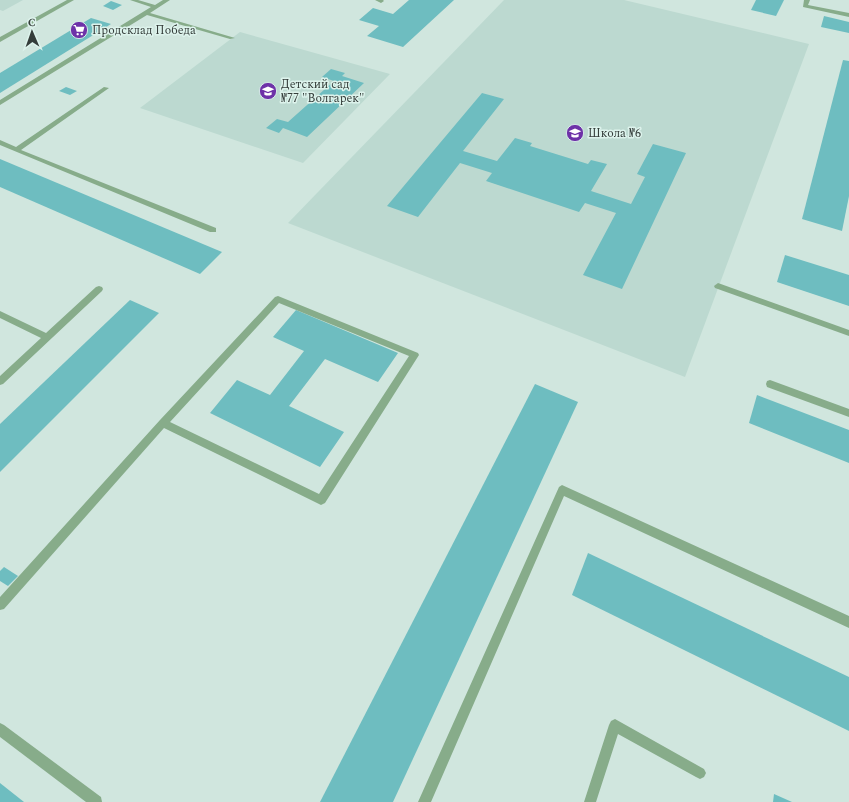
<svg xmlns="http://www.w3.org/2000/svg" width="849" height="802" font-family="Spectral,serif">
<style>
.built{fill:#bcd9d0}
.building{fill:#6ebdc0}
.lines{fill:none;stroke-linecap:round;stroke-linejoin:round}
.lane{fill:#87ac8a;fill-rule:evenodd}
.street{fill:#87ac8a;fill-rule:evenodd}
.labels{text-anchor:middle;stroke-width:3;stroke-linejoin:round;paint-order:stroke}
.far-poi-label{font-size:12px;fill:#343d3a;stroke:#ddf3ec;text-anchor:start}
</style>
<rect width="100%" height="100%" fill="#d0e6de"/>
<!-- built -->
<g class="built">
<path d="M0,0H23L3,11L0,10Z"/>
<path d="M504,0H624L809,44L685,377L288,223Z"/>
<path d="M240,32L390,74L303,163L140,108Z"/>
</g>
<!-- building -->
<g class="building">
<path d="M409,0H454L403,47L367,36L379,26L359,20L373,8L393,14Z"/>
<path d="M756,0H784L776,16L751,10Z"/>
<path d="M111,1L122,5L113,10L103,6Z"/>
<path d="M824,16L849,22V33L821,27Z"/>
<path d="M91,18L111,24L0,93V73Z"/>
<path d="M843,60L849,61V196L842,231L802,219Z"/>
<path d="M331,69L345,73L342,76L364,83L307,137L283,128L279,133L266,128L277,119L288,122L334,81L322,77Z"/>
<path d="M66,87L77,91L70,95L59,91Z"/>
<path d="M482,93L504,99L463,151L497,161L515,138L532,143L530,146L588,164L591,160L607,164L591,191L631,204L645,177L637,174L653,144L686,153L622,289L583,275L616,213L585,203L579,212L486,181L492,173L460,163L418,217L387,206Z"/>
<path d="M0,159L222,252L200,274L0,187Z"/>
<path d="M785,255L849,275V306L777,282Z"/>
<path d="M130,300L159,313L0,472V424Z"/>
<path d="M296,310L398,353L378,382L325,359L289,406L344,432L320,467L210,413L237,380L270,395L304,351L273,337Z"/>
<path d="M535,384L578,402L393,802H320Z"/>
<path d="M757,395L849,430V463L749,423Z"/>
<path d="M588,553L849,677V731L572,595Z"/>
<path d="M4,567L18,576L8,586L0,581V571Z"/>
<path d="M0,783L24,802H0Z"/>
<path d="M774,794L792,802H773Z"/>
</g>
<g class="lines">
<!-- lane -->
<g class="lane">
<path d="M130,0H138L155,5L163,0H170L150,13L235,38L230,39L147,15L0,105V100L151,7Z"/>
<path d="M375,0H383L384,1L381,3Z"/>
<path d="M804,0H810L808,5L849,13V17L803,7Z"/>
<path d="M104,87L109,88L21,150L216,228V232H210L0,145V140L16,147Z"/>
<path d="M718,283L849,330V336L715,288L714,286Z"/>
<path d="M99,286L102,287L103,289L102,291L3,384L0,385V376L41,338L0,318V311L46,333L96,287Z"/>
<path d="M278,296L418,353L419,355L325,503L321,505L317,503L164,428L4,609L0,610V597L160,420L275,297ZM279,303L409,356L319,494L170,422Z"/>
<path d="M770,380L849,409V417L767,387L766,384L767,381Z"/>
<path d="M562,485L849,616V628L564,496L431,802H418L559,487Z"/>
<path d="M615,719L704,769L706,773L704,777L700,779L696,777L618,734L596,802H584L609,725L611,721Z"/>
<path d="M0,723L4,725L101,797L102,802H86L0,737Z"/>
</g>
<!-- street -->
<path class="street" d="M67,0H74L0,42V37Z"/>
</g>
<!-- icons -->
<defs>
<symbol id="supermarket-disc" viewBox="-11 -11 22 22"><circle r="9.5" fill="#6e32a8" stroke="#ddf3ec"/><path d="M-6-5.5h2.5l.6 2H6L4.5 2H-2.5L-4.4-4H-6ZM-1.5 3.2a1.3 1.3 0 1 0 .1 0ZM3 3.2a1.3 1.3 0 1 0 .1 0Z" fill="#fff"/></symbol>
<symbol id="school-disc" viewBox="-11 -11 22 22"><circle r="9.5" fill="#6e32a8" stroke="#ddf3ec"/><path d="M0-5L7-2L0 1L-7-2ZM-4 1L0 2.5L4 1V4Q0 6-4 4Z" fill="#fff"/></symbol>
</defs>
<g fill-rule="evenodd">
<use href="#supermarket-disc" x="69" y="20" width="20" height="20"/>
<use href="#school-disc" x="258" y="81" width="20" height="20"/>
<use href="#school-disc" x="565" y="123" width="20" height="20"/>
</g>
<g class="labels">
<!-- far-poi labels -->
<g class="far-poi-label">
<text x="92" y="34">Продсклад Победа</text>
<text x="281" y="88">Детский сад<tspan x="281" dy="14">№77 "Волгарек"</tspan></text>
<text x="588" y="137">Школа №6</text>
</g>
</g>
<!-- north arrow -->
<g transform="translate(32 32) rotate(358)" stroke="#ddf3ec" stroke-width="3" paint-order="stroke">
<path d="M0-3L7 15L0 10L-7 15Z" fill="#343d3a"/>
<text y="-6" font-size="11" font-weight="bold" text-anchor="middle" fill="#343d3a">С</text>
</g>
</svg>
